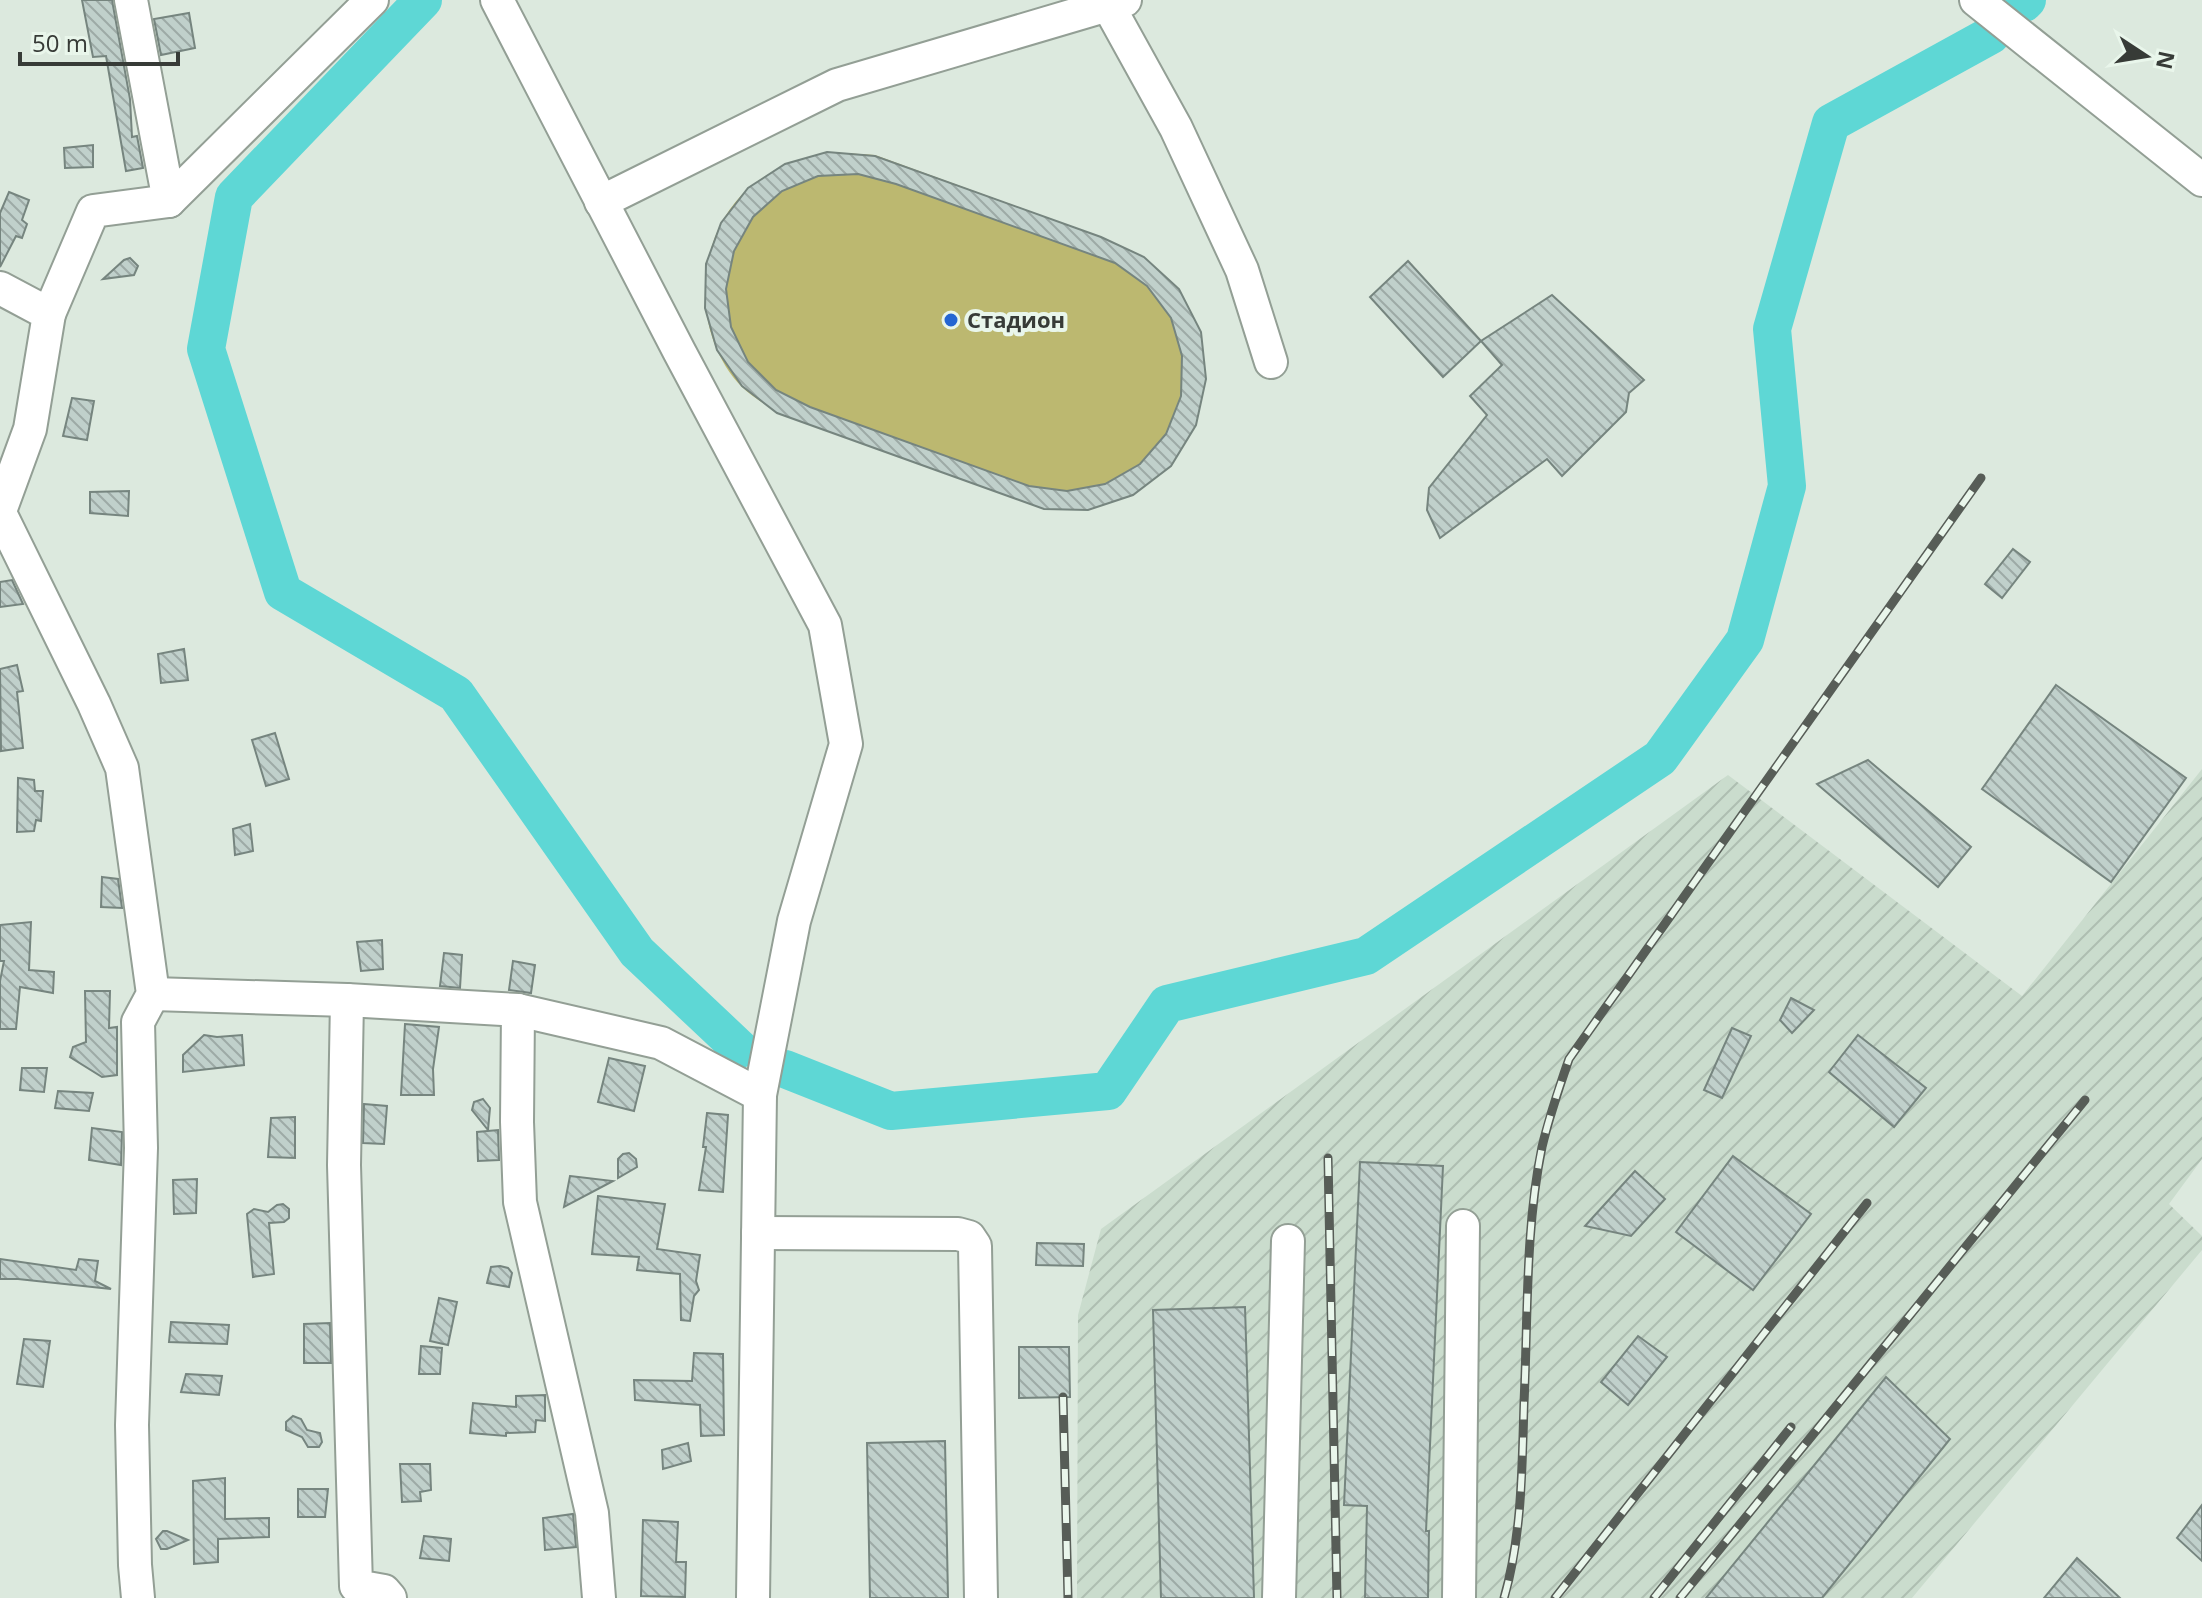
<svg xmlns="http://www.w3.org/2000/svg" width="2202" height="1598" font-family="'Open Sans',sans-serif">
<style>
.industrial{fill:url(#industrial-furrows)}
.green{fill:#bcb870}
.lines{fill:none;stroke-linecap:round;stroke-linejoin:round}
.river{stroke:#5ed7d5;stroke-width:38}
.building{fill:url(#building-back-hatch);stroke:#76857f;stroke-width:2;fill-rule:evenodd}
.minor-casing{stroke:#939f95;stroke-width:36}
.minor{stroke:#fff;stroke-width:32}
.rail-casing{stroke:#575d57;stroke-width:9}
.rail{stroke:#e9f6eb;stroke-width:6;stroke-dasharray:18;stroke-linecap:butt}
.poi-dot{fill:#2466d2;stroke:#e9f6eb;stroke-width:3}
.labels{text-anchor:middle;stroke-width:8;stroke-linejoin:round;paint-order:stroke}
.poi-label{font-size:22px;font-weight:bold;fill:#373b37;stroke:#e9f6eb;text-anchor:start}
</style>
<defs>
<pattern id="industrial-furrows" width="10" height="10" patternUnits="userSpaceOnUse" patternTransform="scale(2)"><rect width="10" height="10" fill="#cadccd"/><path d="M-1 1l2-2M0 10L10 0M9 11l2-2" fill="none" stroke="#aebeb1"/></pattern>
<pattern id="building-back-hatch" width="6" height="6" patternUnits="userSpaceOnUse" patternTransform="scale(2)"><rect width="6" height="6" fill="#c0d0cb"/><path d="M-1 5l2 2M0 0l6 6M5-1l2 2" fill="none" stroke="#9daaa6"/></pattern>
</defs>
<rect width="100%" height="100%" fill="#dce9de"/>
<!-- industrial -->
<path class="industrial" d="M2202,769V1159L2169,1204L2202,1236V1250L1912,1598H1077L1078,1315L1101,1229L1728,775L2022,996Z"/>
<!-- green -->
<path class="green" d="M827,152L875,155L1101,237L1144,257L1179,289L1201,332L1206,379L1196,425L1171,466L1133,495L1088,510L1044,509L777,413C766,404 752,397 742,387C690,334 693,236 750,187C773,168 799,160 827,152Z"/>
<g class="lines">
<!-- river -->
<g class="river">
<path d="M423,0L234,197L206,349L283,592L456,694L637,952L740,1049"/>
<path d="M2024,3L2027,0"/>
<path d="M785,1069L891,1111L1108,1091L1167,1004L1366,956L1660,758L1745,640L1787,486L1772,329L1831,123L1991,35"/>
</g>
</g>
<!-- building -->
<g class="building">
<path d="M82,0H112L130,99L132,137L137,136L143,168L126,171L106,56L93,57Z"/>
<path d="M189,13L195,48L161,55L154,19Z"/>
<path d="M93,145V167L65,168L64,148Z"/>
<path d="M827,152L875,156L1101,237L1144,257L1179,289L1201,332L1206,379L1196,425L1171,466L1133,495L1088,510L1044,509L777,413L742,386L717,350L705,308L706,264L721,223L748,188L785,164ZM858,174L896,184L1115,263L1147,286L1171,318L1182,356L1181,396L1166,434L1140,464L1105,484L1067,491L1029,486L810,407L776,390L748,362L731,327L726,289L734,251L753,217L782,191L818,176Z"/>
<path d="M9,192L29,200L22,220L27,224L22,238L16,236L0,267V213Z"/>
<path d="M130,258L138,266L134,275L103,279L124,260Z"/>
<path d="M1408,261L1481,341L1443,377L1370,297Z"/>
<path d="M1552,295L1644,380L1629,393L1626,412L1562,476L1547,459L1440,538L1427,510L1429,488L1487,415L1470,396L1502,365L1481,341Z"/>
<path d="M72,398L94,401L87,440L63,436Z"/>
<path d="M129,491L128,516L90,513V492Z"/>
<path d="M2013,549L2030,562L2002,598L1985,584Z"/>
<path d="M12,580L23,604L0,607V582Z"/>
<path d="M184,649L188,680L161,683L158,654Z"/>
<path d="M17,665L23,691L17,692L23,748L1,751L0,669Z"/>
<path d="M2056,685L2186,778L2111,882L1982,789Z"/>
<path d="M275,733L289,779L266,786L252,740Z"/>
<path d="M1868,760L1971,847L1938,887L1817,784Z"/>
<path d="M18,778L34,780L35,791H43L41,821L36,820L34,831L17,832Z"/>
<path d="M250,824L253,851L235,855L233,829Z"/>
<path d="M102,877L118,879L122,908L101,907Z"/>
<path d="M31,922L29,970L54,972L53,993L20,987L16,1029H0V981L4,961H0V925Z"/>
<path d="M382,940L383,969L361,971L357,942Z"/>
<path d="M444,953L462,955L460,988L440,986Z"/>
<path d="M513,961L535,965L531,993L509,990Z"/>
<path d="M85,991H110L109,1028L117,1027V1075L102,1077L70,1057L73,1047L86,1042Z"/>
<path d="M1791,998L1814,1010L1792,1033L1780,1020Z"/>
<path d="M405,1024L439,1027L433,1069L434,1095H401Z"/>
<path d="M1732,1028L1751,1036L1722,1098L1704,1090Z"/>
<path d="M204,1035L217,1037L242,1035L244,1065L183,1072V1055Z"/>
<path d="M1858,1035L1926,1088L1894,1127L1829,1072Z"/>
<path d="M609,1058L645,1066L634,1111L598,1102Z"/>
<path d="M22,1068H47L44,1092L20,1090Z"/>
<path d="M58,1091L93,1093L89,1111L55,1108Z"/>
<path d="M483,1099L490,1108L488,1130L472,1110L474,1102Z"/>
<path d="M364,1104L387,1106L384,1144L363,1143Z"/>
<path d="M707,1113L728,1115L723,1192L699,1190L706,1147H703Z"/>
<path d="M295,1117V1158L268,1157L271,1118Z"/>
<path d="M92,1128L122,1132L121,1165L89,1160Z"/>
<path d="M498,1130L499,1160L478,1161L477,1132Z"/>
<path d="M629,1153L636,1159L637,1167L618,1178V1159L623,1154Z"/>
<path d="M1733,1156L1811,1214L1753,1290L1676,1232Z"/>
<path d="M1360,1162L1443,1166L1426,1531H1429L1428,1598H1365L1367,1506L1344,1505Z"/>
<path d="M1635,1171L1665,1199L1631,1236L1585,1226Z"/>
<path d="M570,1176L613,1181L564,1207Z"/>
<path d="M197,1179L196,1213L174,1214L173,1180Z"/>
<path d="M598,1196L665,1204L657,1249L700,1255L696,1281L699,1290L694,1296L690,1321L681,1320L680,1274L637,1270L639,1257L592,1254Z"/>
<path d="M283,1204L289,1209V1218L284,1222L269,1223L274,1274L253,1277L247,1214L254,1209L268,1212L277,1205Z"/>
<path d="M1037,1243L1084,1244L1083,1266L1036,1265Z"/>
<path d="M0,1259L76,1270L79,1259L98,1261L95,1281L111,1289L18,1279H0Z"/>
<path d="M500,1266L508,1268L512,1273L509,1287L487,1283L491,1267Z"/>
<path d="M439,1298L457,1302L448,1345L430,1341Z"/>
<path d="M1245,1307L1254,1598H1161L1153,1310Z"/>
<path d="M171,1322L229,1325L227,1344L169,1342Z"/>
<path d="M330,1323L331,1363H304V1324Z"/>
<path d="M1638,1336L1667,1357L1628,1405L1601,1382Z"/>
<path d="M24,1339L50,1341L43,1387L17,1384Z"/>
<path d="M421,1346L442,1348L440,1374H419Z"/>
<path d="M1019,1347H1069L1070,1397L1019,1398Z"/>
<path d="M694,1353L723,1354L724,1435L701,1436L700,1405L635,1400L634,1380L692,1381Z"/>
<path d="M186,1374L222,1376L219,1395L181,1392Z"/>
<path d="M1886,1377L1950,1439L1822,1598H1706Z"/>
<path d="M545,1395V1421L536,1420L535,1432L506,1433V1436L470,1433L473,1403L516,1407V1396Z"/>
<path d="M293,1416L301,1419L307,1430L320,1433L322,1442L319,1447H308L302,1437L286,1430V1422Z"/>
<path d="M945,1441L948,1598H870L867,1443Z"/>
<path d="M688,1443L691,1461L663,1469L662,1450Z"/>
<path d="M400,1464H430L431,1490L420,1492L421,1501L402,1502Z"/>
<path d="M225,1478V1519L269,1518V1537L218,1539V1562L194,1564L193,1481Z"/>
<path d="M298,1489H328L325,1517H298Z"/>
<path d="M2202,1505V1561L2177,1538Z"/>
<path d="M573,1514L576,1547L545,1550L543,1518Z"/>
<path d="M643,1520L678,1522L676,1562H686L685,1597L641,1596Z"/>
<path d="M163,1531H167L188,1540L167,1549H161L156,1539Z"/>
<path d="M424,1536L451,1539L449,1561L420,1558Z"/>
<path d="M2077,1558L2120,1598H2044Z"/>
</g>
<g class="lines">
<defs>
<g id="minor">
<path d="M131,0L169,201"/>
<path d="M497,0L679,351L825,625L846,744L794,921L760,1095L753,1598"/>
<path d="M1976,0L2202,180"/>
<path d="M1108,5L1176,128L1242,270L1271,362"/>
<path d="M601,202L837,85L1125,0"/>
<path d="M0,288L49,314L30,429L0,511"/>
<path d="M49,314L93,211L169,201L372,0"/>
<path d="M0,513L94,704L122,768L153,994L138,1022L141,1148L132,1425L135,1565L138,1598"/>
<path d="M153,994L347,1000L518,1010L661,1043L760,1095"/>
<path d="M347,1000L344,1165L356,1586L384,1591L390,1598"/>
<path d="M518,1010L517,1122L520,1202L592,1513L599,1598"/>
<path d="M758,1233L958,1234L969,1237L975,1246L981,1598"/>
<path d="M1279,1598L1288,1241"/>
<path d="M1459,1598L1463,1226"/>
</g>
</defs>
<!-- minor casing -->
<use href="#minor" class="minor-casing"/>
<!-- minor -->
<use href="#minor" class="minor"/>
<defs>
<g id="rail">
<path d="M1328,1158L1337,1598"/>
<path d="M1063,1397L1068,1598"/>
<path d="M1504,1598C1522,1536 1522,1468 1524,1403C1528,1318 1525,1230 1542,1147C1549,1117 1559,1088 1569,1059L1981,478"/>
<path d="M1555,1598L1867,1203"/>
<path d="M1654,1598L1791,1427"/>
<path d="M1680,1598L2085,1100"/>
</g>
</defs>
<!-- rail casing -->
<use href="#rail" class="rail-casing"/>
<!-- rail -->
<use href="#rail" class="rail"/>
</g>
<!-- markers -->
<circle class="poi-dot" cx="951" cy="320" r="8"/>
<g class="labels">
<!-- poi labels -->
<g class="poi-label">
<text x="967" y="328">Стадион</text>
</g>
</g>
<!-- north arrow -->
<g transform="translate(2146 56) rotate(102)" stroke="#e9f6eb" stroke-width="6" paint-order="stroke">
<path d="M0-6L14 30L0 20L-14 30Z" fill="#373b37"/>
<text y="-12" font-size="22" font-weight="bold" text-anchor="middle" fill="#373b37">N</text>
</g>
<!-- scale -->
<path d="M20 52v12h158v-12" fill="none" stroke="#373b37" stroke-width="4"/>
<text x="32" y="52" font-size="24" fill="#373b37" stroke="#e9f6eb" stroke-width="6" paint-order="stroke">50 m</text>
</svg>
